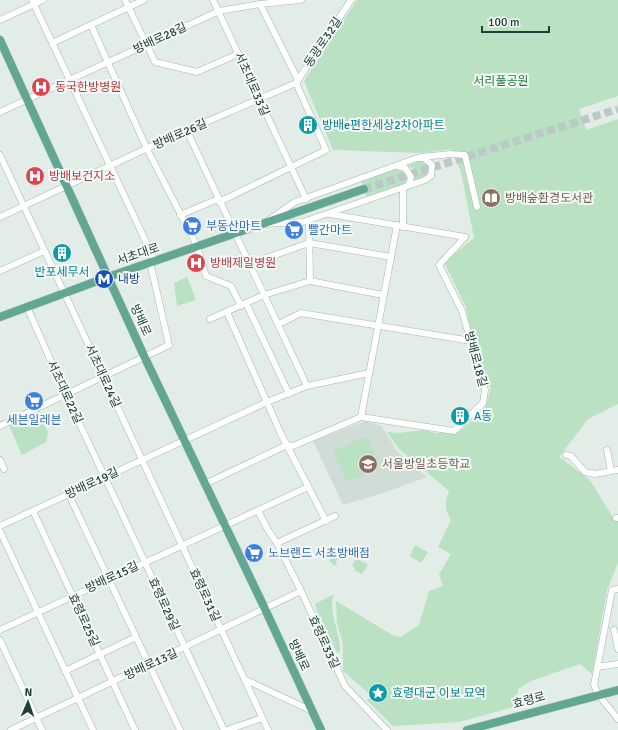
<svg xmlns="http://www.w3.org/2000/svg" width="618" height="730" font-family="Signika,'Noto Sans KR',sans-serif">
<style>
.built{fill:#d0ddd7}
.green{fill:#b9e1c2}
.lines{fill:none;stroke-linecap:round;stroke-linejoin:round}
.major-tunnel{stroke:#bbcac5;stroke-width:8;stroke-dasharray:8 4;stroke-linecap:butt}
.minor-casing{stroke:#a4b6af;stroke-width:7}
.major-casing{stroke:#c1cac7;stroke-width:9}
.minor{stroke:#fff;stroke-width:6}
.major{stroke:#62a793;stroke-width:8}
.labels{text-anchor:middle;stroke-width:4;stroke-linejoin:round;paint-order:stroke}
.street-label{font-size:12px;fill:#204037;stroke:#f3f9f6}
.park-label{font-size:12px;fill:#267b44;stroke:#f3f9f6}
.health-label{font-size:12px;fill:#be3a42;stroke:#f3f9f6;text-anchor:start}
.culture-label{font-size:12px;fill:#0d838f;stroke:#f3f9f6;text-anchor:start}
.education-label{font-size:12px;fill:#785e54;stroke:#f3f9f6;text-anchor:start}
.shop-label{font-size:12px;fill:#366cbe;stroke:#f3f9f6;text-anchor:start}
.transit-label{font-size:12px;fill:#164399;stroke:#f3f9f6;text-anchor:start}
</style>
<rect width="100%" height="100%" fill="#e2ede8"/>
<!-- built -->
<path class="built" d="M365,421L382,426L397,451L427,477L383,493L343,505L313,441Z"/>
<!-- green -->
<g class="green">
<path d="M357,0H618V96L579,109L586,130L618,119V404L588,419L559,457L589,479L614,519H618V563L607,590L592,674L580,664L531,681L518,689L517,706L459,722L393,726L367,700L372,696L343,671V644L337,623L336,601L394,636L401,637L419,625L429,591L443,586L439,574L451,554L438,547L451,520C444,509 445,503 449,491L399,449L387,432L398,433L424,430L434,433H458L484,410L491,388L479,377L466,307L444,262L474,238L461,172L451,149L422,153L333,150L304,81Z"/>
<path d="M421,160L429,166C429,177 421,178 412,181C418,175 415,167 407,166Z"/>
<path d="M398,168C406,171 410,177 403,184L367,197L361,181Z"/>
<path d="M187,277L196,300L177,306L174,283Z"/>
<path d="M40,411L48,433L46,442L22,455L9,425Z"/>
<path d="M367,436L381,467L347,482L333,451Z"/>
<path d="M415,545L428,552L421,563L410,556Z"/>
<path d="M337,551L340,558L336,561L337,564L334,566L329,560L331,556Z"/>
<path d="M356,558L368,565L362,574L354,570L355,568L352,566Z"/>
<path d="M334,594C327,612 341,633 340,651L337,653L318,615L315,604Z"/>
</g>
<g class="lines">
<!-- major-tunnel -->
<path class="major-tunnel" d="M364,189L618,109"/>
<defs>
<g id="minor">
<path d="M32,0L155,261"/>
<path d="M125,0L155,62L197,72L238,54"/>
<path d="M213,0L306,199"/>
<path d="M260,4L298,80"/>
<path d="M0,20L43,0"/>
<path d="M91,25L147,149L197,246L206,276L231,286L241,306"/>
<path d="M52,43L144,0"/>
<path d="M296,83L351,0"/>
<path d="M0,112L219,11L260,4L301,0"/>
<path d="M187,131L307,386"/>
<path d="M0,155L268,730"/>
<path d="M422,157L450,154L465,155L477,207"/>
<path d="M417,158H424L432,165L431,176L425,180L303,222L263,224L295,202Z"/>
<path d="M398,166L405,168L411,177L409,184L403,189V227"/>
<path d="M219,202L326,150L296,83"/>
<path d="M330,214L465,237"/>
<path d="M180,215L218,199"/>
<path d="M0,217L167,139L296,83"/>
<path d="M309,220L310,281"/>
<path d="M249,264L309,243L391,257"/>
<path d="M0,271L44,251"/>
<path d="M246,303L289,394"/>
<path d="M27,307L66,395L224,730"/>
<path d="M227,312L281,434L326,521"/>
<path d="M210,319L264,295L310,281L383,295"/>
<path d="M279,324L301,313L471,341"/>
<path d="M361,417L397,225"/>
<path d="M0,426L169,345L150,262"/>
<path d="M607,450L611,471"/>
<path d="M566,455L571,456L585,472L595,474L618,470"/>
<path d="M0,460L4,469"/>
<path d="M205,484L287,445L293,446L361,417L454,431L483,403L485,390L462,311L439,265L465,237"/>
<path d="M69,495L180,730"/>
<path d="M33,511L135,730"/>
<path d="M258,511L268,530L277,543L301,591L345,686L387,730"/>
<path d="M616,518H618"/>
<path d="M0,526L267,402L307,386L369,373"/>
<path d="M0,531L93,730"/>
<path d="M277,543L335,516"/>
<path d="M618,589L612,590L594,685L598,694L618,719"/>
<path d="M0,630L308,487"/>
<path d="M614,630L618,649"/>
<path d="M0,640L42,730"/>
<path d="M597,667L618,664"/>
<path d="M65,671L136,637"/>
<path d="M244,679L312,711"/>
<path d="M11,730L301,591"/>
<path d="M227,730L262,718"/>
</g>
<g id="major">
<path d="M0,40L145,358L265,609L321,730"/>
<path d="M0,317L108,277L364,189"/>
<path d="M467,730L618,690"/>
</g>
</defs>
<!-- minor casing -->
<use href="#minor" class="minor-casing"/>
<!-- major casing -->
<use href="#major" class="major-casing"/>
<!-- minor -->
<use href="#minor" class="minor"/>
<!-- major -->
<use href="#major" class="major"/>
</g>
<!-- icons -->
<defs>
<symbol id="hospital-disc" viewBox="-11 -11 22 22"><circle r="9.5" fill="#e0444e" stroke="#f3f9f6"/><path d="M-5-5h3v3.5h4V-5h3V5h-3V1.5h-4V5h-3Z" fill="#fff"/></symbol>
<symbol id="building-disc" viewBox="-11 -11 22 22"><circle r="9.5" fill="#0f9aa8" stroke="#f3f9f6"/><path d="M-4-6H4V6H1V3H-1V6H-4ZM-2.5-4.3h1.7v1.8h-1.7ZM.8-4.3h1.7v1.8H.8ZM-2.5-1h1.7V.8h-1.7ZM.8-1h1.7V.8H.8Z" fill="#fff"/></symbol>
<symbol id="library-disc" viewBox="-11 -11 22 22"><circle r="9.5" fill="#8d6e63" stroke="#f3f9f6"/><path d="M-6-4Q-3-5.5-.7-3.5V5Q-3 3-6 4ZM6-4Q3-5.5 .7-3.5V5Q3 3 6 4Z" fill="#fff"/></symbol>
<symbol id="supermarket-disc" viewBox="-11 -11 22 22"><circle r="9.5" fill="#3f7fe0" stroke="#f3f9f6"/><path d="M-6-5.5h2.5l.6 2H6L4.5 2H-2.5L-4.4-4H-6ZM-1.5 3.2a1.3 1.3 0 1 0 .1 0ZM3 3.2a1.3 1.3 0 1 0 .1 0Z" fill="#fff"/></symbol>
<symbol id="metro-disc" viewBox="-11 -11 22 22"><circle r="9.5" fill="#1a4fb4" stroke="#f3f9f6"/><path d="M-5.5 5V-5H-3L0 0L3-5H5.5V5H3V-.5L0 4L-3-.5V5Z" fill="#fff"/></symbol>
<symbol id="school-disc" viewBox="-11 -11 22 22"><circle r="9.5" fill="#8d6e63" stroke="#f3f9f6"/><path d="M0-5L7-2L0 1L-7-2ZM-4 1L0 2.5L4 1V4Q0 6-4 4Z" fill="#fff"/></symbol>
<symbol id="sight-disc" viewBox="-11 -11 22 22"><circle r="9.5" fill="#0f9aa8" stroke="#f3f9f6"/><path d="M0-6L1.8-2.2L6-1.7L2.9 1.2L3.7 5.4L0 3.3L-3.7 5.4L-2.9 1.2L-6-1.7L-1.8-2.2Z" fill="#fff"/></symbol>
</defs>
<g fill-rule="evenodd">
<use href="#hospital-disc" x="30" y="76" width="22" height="22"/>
<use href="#building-disc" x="297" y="114" width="22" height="22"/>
<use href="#hospital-disc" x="24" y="165" width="22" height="22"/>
<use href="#library-disc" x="480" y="187" width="22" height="22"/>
<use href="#supermarket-disc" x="181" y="215" width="22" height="22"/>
<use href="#supermarket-disc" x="283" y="219" width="22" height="22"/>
<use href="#building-disc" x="51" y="242" width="22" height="22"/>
<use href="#hospital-disc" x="185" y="252" width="22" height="22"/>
<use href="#metro-disc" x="93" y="268" width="22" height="22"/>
<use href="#supermarket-disc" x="23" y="390" width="22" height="22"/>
<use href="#building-disc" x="449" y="405" width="22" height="22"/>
<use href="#school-disc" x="357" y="453" width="22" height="22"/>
<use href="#supermarket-disc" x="243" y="542" width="22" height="22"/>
<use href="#sight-disc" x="367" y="682" width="22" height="22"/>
</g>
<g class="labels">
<!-- street labels -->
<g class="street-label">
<text transform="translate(160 38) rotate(-25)" y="4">방배로28길</text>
<text transform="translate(323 42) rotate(-56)" y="4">동광로32길</text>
<text transform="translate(252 84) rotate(66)" y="4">서초대로33길</text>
<text transform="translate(180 134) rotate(-24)" y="4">방배로26길</text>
<text transform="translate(138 254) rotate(-19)" y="4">서초대로</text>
<text transform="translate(141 320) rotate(66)" y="4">방배로</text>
<text transform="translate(476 359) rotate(75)" y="4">방배로18길</text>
<text transform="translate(103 376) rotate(65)" y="4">서초대로24길</text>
<text transform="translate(65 392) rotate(65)" y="4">서초대로22길</text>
<text transform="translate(92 483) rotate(-25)" y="4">방배로19길</text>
<text transform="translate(112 577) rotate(-25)" y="4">방배로15길</text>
<text transform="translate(205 595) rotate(65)" y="4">효령로31길</text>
<text transform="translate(164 604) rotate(65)" y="4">효령로29길</text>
<text transform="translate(84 620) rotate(65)" y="4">효령로25길</text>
<text transform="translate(324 642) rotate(65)" y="4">효령로33길</text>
<text transform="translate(299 655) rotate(65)" y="4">방배로</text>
<text transform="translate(151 664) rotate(-25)" y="4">방배로13길</text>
<text transform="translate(529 700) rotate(-15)" y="4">효령로</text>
</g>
<!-- park labels -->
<g class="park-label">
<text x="501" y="85">서리풀공원</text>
</g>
<!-- health labels -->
<g class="health-label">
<text x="55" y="91">동국한방병원</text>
<text x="49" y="180">방배보건지소</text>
<text x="210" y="267">방배제일병원</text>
</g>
<!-- culture labels -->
<g class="culture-label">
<text x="322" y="129">방배e편한세상2차아파트</text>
<text x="62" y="276" text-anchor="middle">반포세무서</text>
<text x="474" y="420">A동</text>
<text x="392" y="697">효령대군 이보 묘역</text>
</g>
<!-- education labels -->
<g class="education-label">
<text x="505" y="202">방배숲환경도서관</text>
<text x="382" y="468">서울방일초등학교</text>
</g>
<!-- shop labels -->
<g class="shop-label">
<text x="206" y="230">부동산마트</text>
<text x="308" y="234">빨간마트</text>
<text x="34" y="424" text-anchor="middle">세븐일레븐</text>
<text x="268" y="557">노브랜드 서초방배점</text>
</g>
<!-- transit labels -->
<g class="transit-label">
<text x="118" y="283">내방</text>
</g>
</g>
<!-- north arrow -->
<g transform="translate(28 702) rotate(2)" stroke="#f3f9f6" stroke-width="3" paint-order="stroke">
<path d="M0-3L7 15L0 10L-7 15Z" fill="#204037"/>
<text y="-6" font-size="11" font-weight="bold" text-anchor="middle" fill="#204037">N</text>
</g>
<!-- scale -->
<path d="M482 26v6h67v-6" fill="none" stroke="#204037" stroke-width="2"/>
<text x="488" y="26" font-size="12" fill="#204037" stroke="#f3f9f6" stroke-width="3" paint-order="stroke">100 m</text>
</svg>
